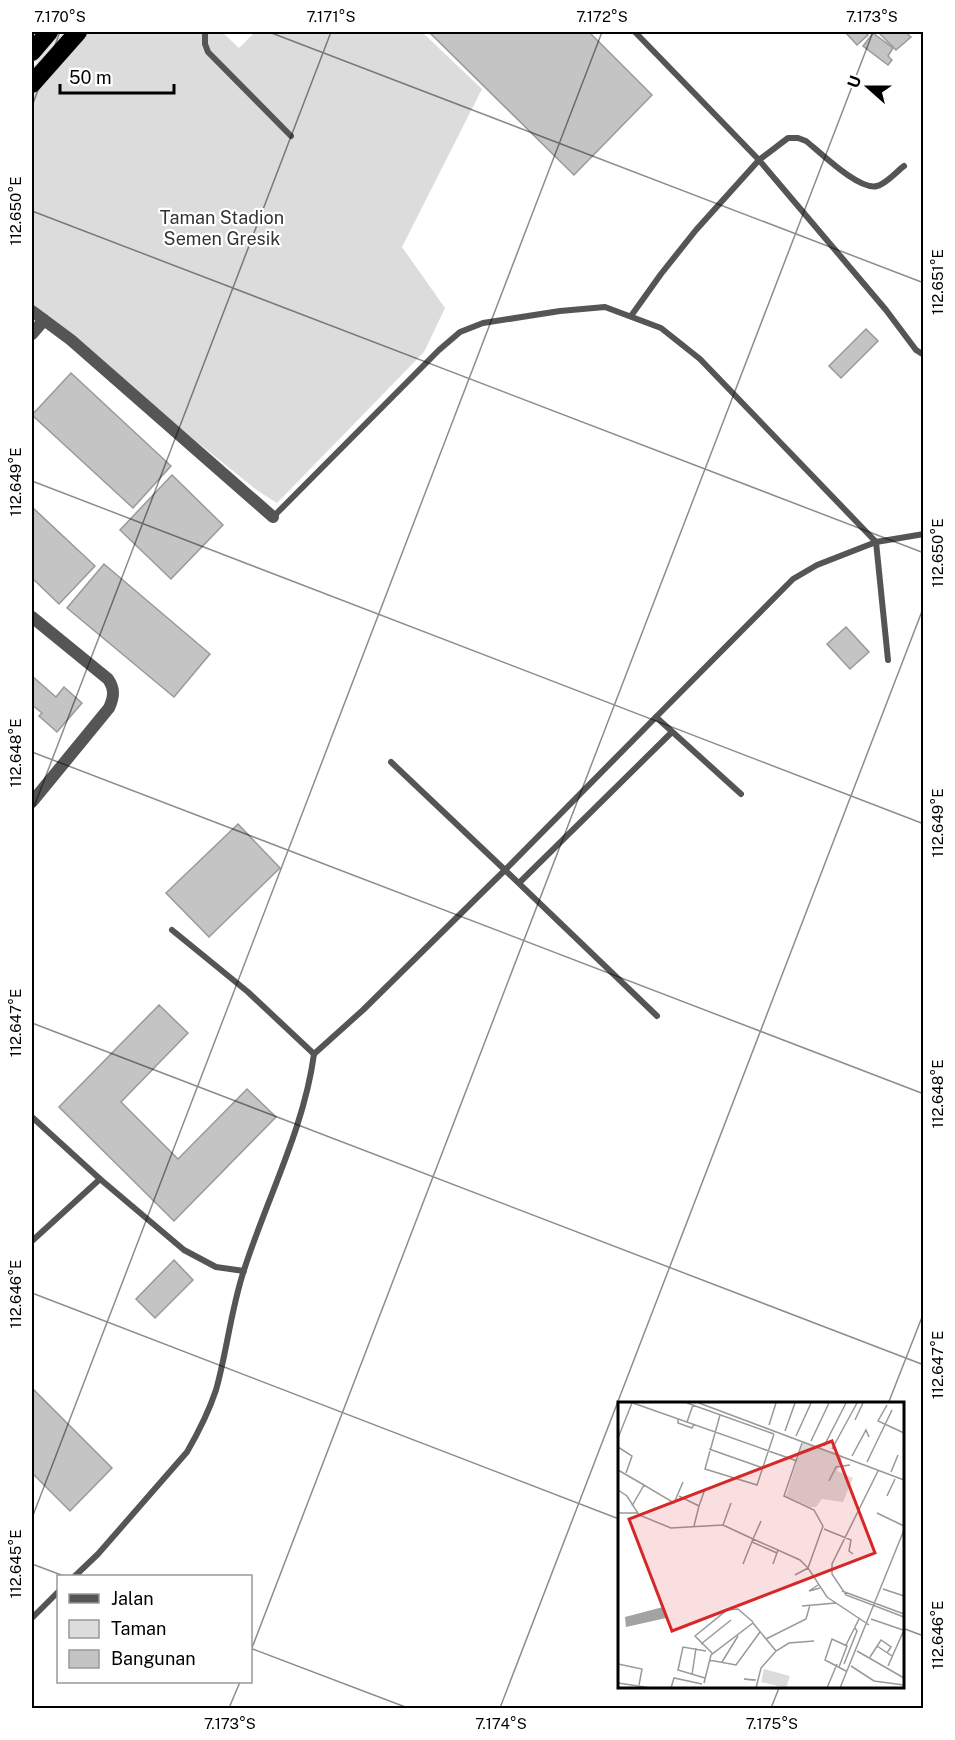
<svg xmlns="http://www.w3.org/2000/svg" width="955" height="1740" font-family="'Public Sans',sans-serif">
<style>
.green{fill:#dcdcdc}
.building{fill:#c4c4c4;stroke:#999;stroke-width:1.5}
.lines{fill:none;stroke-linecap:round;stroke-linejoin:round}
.highway-casing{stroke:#dbdbdb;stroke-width:21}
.lane{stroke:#555;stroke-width:6}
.street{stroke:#555;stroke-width:12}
.highway{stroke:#000;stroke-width:18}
.ticks{fill:none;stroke:#000;stroke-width:1.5;stroke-opacity:0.45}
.labels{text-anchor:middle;stroke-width:4.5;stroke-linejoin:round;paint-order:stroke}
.park-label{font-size:18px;fill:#333;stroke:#fff}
.inset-road{fill:none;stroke:#999;stroke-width:1.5}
.view{fill:#d62828;fill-opacity:0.15;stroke:#d62828;stroke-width:3}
.inset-edge{fill:none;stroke:#000;stroke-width:3}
.neatline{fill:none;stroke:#000;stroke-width:2}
.ticks-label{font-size:15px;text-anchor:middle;fill:#000}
</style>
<rect width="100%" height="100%" fill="#fff"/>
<!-- green -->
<path class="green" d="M80,32H222L239,48L255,32H422L482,89L402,247L445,308L424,352L277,503L258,491L32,309V85Z"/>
<!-- building -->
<g class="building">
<path d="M429,32H589L652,95L574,175Z"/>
<path d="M845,32H864L868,35L857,45Z"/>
<path d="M878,32H905L911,37L896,50Z"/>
<path d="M873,33L893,48L888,56L892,60L888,65L863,46Z"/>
<path d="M866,329L878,341L841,378L829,366Z"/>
<path d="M71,373L171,466L133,508L32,415Z"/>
<path d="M172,475L223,525L171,579L120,530Z"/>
<path d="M32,507L95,566L59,604L32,578Z"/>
<path d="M104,564L210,654L174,697L67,608Z"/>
<path d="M846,627L869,652L850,669L827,644Z"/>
<path d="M32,676L56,697L64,687L82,703L57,732L39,716L42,713L32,705Z"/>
<path d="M238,824L280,868L209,937L166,893Z"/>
<path d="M159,1005L188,1033L121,1102L178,1159L247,1089L276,1117L174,1221L59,1107Z"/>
<path d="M174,1260L193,1280L155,1318L136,1299Z"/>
<path d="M32,1388L112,1468L70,1511L32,1473Z"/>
</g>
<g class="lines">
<defs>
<g id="highway">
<path d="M32,52L49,32"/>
<path d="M32,84L78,32"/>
</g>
</defs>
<!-- highway casing -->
<use href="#highway" class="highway-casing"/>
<!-- lane -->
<g class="lane">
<path d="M205,32V44L208,52L291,136"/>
<path d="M635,32L759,160L886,310L916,350L924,355"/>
<path d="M631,316L661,274L696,230L759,160L788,138H798L806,141C820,152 859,191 877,186C886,184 896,172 904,166"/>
<path d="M273,517L439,350L460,332L483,323L560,311L605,307L661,328L700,359L876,542L924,534"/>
<path d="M391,762L505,870L656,717"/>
<path d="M741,794L656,717L793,579L817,565L876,542L888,660"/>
<path d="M519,883L672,732"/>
<path d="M172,930L248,992L314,1054L363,1010L505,870L657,1016"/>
<path d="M32,1117L100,1179"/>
<path d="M32,1241L100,1179L184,1250L216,1267L244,1271"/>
<path d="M75,1576L98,1554L187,1452C198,1433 209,1411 216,1390C227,1351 231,1309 244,1270C267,1198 304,1129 314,1054"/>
<path d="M32,1618L58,1592"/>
</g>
<!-- street -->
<g class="street">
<path d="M32,311L71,340L273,517"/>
<path d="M32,334L44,320"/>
<path d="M32,617L108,679C115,689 114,697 109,708L32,802"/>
</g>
<!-- highway -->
<use href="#highway" class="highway"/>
</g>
<!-- ticks -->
<path class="ticks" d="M269,32L924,283M32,106L60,32M32,211L924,553M32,481L924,824M32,752L924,1094M32,812L331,32M32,1023L924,1365M32,1293L619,1519M888,1404L924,1312M32,1518L602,32M32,1564L64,1576M902,1628L924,1636M250,1648L408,1708M250,1653L873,32M229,1708L240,1682M500,1708L924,606M771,1708L779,1688"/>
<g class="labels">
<!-- park labels -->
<g class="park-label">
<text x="222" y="224">Taman Stadion<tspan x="222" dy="21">Semen Gresik</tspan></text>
</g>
</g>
<!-- overview -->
<g transform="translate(618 1402)">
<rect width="286" height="286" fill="#fff"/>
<path d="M185,39L225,54L219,69L235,76L225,100L204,97L198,105H192L168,94ZM146,267L172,274L168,286L143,280Z" fill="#dcdcdc"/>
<path d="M45,205L48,216L8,225L7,215Z" fill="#a3a3a3"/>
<path class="inset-road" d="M15,1L179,59M69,1L156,32M81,1L286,78M269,3L260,19L286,31M102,13L87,67L139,83L156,32M60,17V21L74,26L76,22M237,18L245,1M69,20L75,3M151,23L158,1M167,29L177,1M178,34L193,1M0,36L14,1M193,39L211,1M184,41L166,94L196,108L205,124L190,166L209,195L251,223M206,44L228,1M0,45L14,54L8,71M91,47L145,66M214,47L239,1M234,54L248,28L251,35M249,60L274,8M0,68L26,83M260,69L214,162V172L228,193L286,215M273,70L280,53M211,79L218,65L232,63M0,88L9,94L21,113L53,126L105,123M61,94L81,104L76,124M269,94L277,77M113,101L105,123L135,137L125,162M14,104L26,83L56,101L65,80M81,104L87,87M0,111H19M259,111L286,124M143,119L135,137L160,148M206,127L233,138L231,149L235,152M134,140L159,151M155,162L160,148L182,158L190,166L177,173M200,183L191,189L202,186M265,187L286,194M224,189L286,212M184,204L218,201M253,217L285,228M148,237L188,217L192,203M83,242L113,218M228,243L241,217M259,244L274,254M239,249L286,276M94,251L77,234L109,208L120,207L135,220M252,255L263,238L273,245L269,251M91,258L118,263L142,230M104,260L120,234M0,262L24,267L21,283M226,262L239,229L237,226M233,264L256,279L286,283M270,264L286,228M221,265L229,244L214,237L207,258L209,259L228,269M74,273L78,246M87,276L60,268L65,245L88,249M134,278L126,277L138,278M0,281L33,286M86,281L93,253L135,221L158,249M53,286L56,276L84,282M138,286L143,266L158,249L171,241L196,239M209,286L219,262M222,286L286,128"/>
<path class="view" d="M214,39L257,151L54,229L11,117Z"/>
<rect width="286" height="286" class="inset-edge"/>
</g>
<!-- border -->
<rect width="955" height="1740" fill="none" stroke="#ffffff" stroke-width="66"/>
<!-- legend -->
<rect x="57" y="1575" width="195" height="108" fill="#ffffff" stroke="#999999" stroke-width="1.5"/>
<rect x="69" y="1594" width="30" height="9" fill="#555555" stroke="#999999" stroke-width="1.5"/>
<text x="111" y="1605" font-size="18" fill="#000000">Jalan</text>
<rect x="69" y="1620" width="30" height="18" fill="#dcdcdc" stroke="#999999" stroke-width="1.5"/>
<text x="111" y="1635" font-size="18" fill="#000000">Taman</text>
<rect x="69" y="1650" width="30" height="18" fill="#c4c4c4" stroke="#999999" stroke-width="1.5"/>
<text x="111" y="1665" font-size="18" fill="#000000">Bangunan</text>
<!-- north arrow -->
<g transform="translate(868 87) rotate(291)" stroke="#ffffff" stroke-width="4.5" paint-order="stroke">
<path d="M0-4.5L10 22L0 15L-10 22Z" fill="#000000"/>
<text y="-9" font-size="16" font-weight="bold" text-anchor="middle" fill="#000000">U</text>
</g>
<!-- scale -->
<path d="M60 84v9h114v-9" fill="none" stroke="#000000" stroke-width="3"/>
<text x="69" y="84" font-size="18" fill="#000000" stroke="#ffffff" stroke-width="4.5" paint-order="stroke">50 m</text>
<rect x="33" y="33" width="889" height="1674" class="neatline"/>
<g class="ticks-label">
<text x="60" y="22">7.170°S</text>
<text x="331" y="22">7.171°S</text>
<text x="602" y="22">7.172°S</text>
<text x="872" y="22">7.173°S</text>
<text transform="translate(16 211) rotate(-90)" y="5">112.650°E</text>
<text transform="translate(938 282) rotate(-90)" y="5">112.651°E</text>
<text transform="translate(16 482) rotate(-90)" y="5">112.649°E</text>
<text transform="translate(938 553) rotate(-90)" y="5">112.650°E</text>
<text transform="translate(16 753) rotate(-90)" y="5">112.648°E</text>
<text transform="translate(938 823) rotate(-90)" y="5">112.649°E</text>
<text transform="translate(16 1023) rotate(-90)" y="5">112.647°E</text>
<text transform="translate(938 1094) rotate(-90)" y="5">112.648°E</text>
<text transform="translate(16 1294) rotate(-90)" y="5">112.646°E</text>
<text transform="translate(938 1365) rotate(-90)" y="5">112.647°E</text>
<text transform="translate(16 1564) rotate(-90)" y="5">112.645°E</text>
<text transform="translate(938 1635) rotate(-90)" y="5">112.646°E</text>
<text x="230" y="1729">7.173°S</text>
<text x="501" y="1729">7.174°S</text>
<text x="772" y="1729">7.175°S</text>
</g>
</svg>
